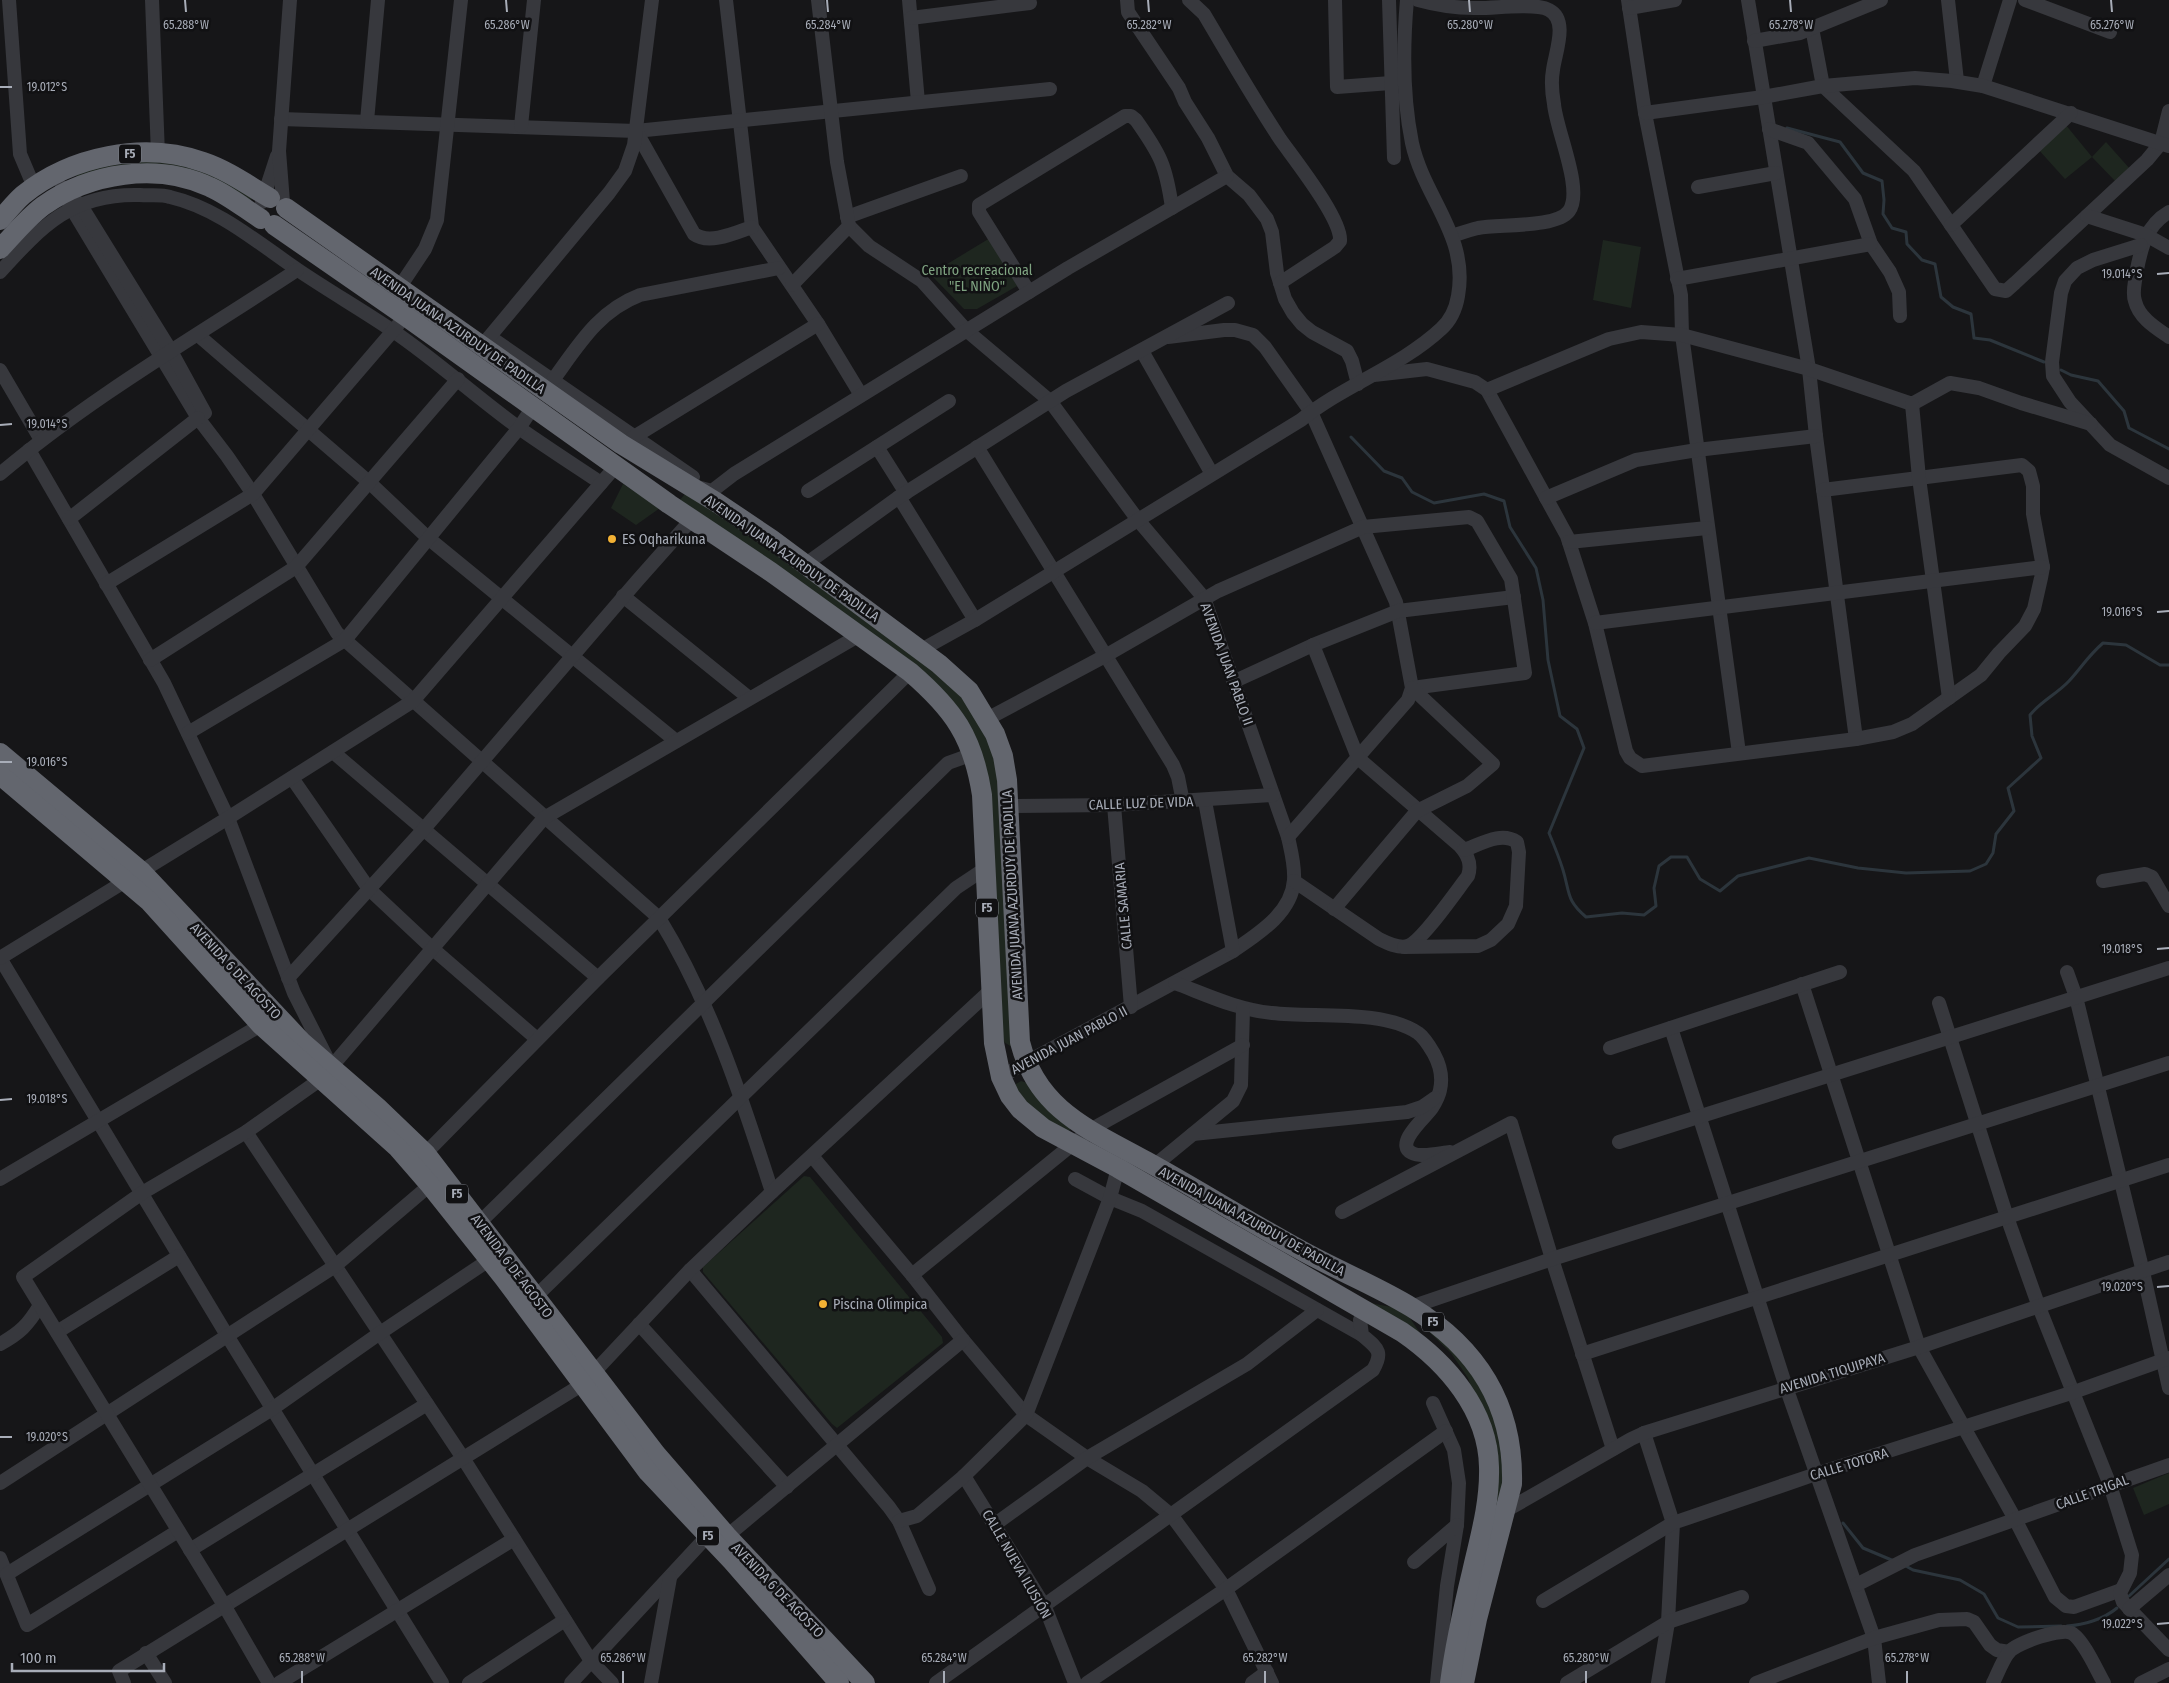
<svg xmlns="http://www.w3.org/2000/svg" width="2169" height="1683" font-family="'Fira Sans Condensed',sans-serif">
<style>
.green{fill:#1e261f}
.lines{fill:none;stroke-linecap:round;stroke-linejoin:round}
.stream{stroke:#2c353c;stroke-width:3}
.minor{stroke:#37383d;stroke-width:14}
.highway{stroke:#63666e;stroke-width:20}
.ticks{fill:none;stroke:#a8adb8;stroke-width:2}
.poi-dot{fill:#f2b134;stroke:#111113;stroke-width:2}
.labels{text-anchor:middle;stroke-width:5;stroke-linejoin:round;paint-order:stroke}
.shield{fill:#111113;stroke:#7b7e86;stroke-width:1}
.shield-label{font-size:12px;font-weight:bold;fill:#a8adb8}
.park-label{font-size:14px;fill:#7fa381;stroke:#111113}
.street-label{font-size:14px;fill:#a8adb8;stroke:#111113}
.poi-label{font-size:14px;fill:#a8adb8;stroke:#111113;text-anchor:start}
.ticks-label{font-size:12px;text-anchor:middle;fill:#a8adb8;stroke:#111113;stroke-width:5;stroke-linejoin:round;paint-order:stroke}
</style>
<rect width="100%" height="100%" fill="#161618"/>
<!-- green -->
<g class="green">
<path d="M2065,124L2092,157L2106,142L2130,169L2117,183L2092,157L2065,179L2038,149Z"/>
<path d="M143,161L177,164L212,175L254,196L250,201L220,184L78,178L75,174L92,168Z"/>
<path d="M990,238L1019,285L977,309H964L933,277L934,272Z"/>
<path d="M1603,240L1641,247L1631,308L1593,300Z"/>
<path d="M623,484L660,508L636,525L611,508Z"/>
<path d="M685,494L762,542L932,670L953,688L971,708L996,758L1012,1047L1002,1041L996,927L962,717L678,502Z"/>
<path d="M1021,1081L1028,1083L1070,1127V1130L1067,1132L1041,1118L1015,1089L1016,1084Z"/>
<path d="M804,1176L810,1177L942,1337L943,1343L837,1428L832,1424L703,1272V1267Z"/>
<path d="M1364,1300L1375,1304L1397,1308L1407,1314L1420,1333L1451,1361Z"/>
<path d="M1422,1325L1460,1354L1499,1417L1505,1487L1489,1526L1472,1389L1468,1378L1451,1353Z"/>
<path d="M2169,1473V1504L2144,1515L2133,1488Z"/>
</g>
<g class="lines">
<!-- stream -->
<g class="stream">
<path d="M1787,128L1840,142L1863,173L1882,181L1884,200L1883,214L1892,228L1906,232L1907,244L1922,260L1935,264L1941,297L1953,307L1971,314L1974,338L1990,340L2044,362"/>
<path d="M2061,370L2071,375L2098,381L2124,411L2129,428L2169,449"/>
<path d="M1351,437L1384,471L1402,478L1412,492L1434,503L1484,494L1504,501L1510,527L1536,568L1543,600L1548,660L1560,716L1577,729L1584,748L1549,833C1554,845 1559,857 1563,870C1570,893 1566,900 1586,917L1622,913L1644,915L1656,906L1654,888L1659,866L1671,857H1687L1700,879L1720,891L1738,876L1809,858L1858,868L1906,873L1970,871L1986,864L1993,853L1996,834L2014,811L2008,788L2041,758L2032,736L2030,715C2041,701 2057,694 2069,681C2081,668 2088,656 2103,643L2126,645L2160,665H2169"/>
<path d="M1843,1523L1863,1548L1894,1561"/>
<path d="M1904,1565L1913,1570L1960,1580L1984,1594L1998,1618L2018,1627L2061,1626"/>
<path d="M2129,1596L2169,1559"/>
<path d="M2067,1626C2084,1625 2104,1619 2117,1608"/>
</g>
<!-- minor -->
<g class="minor">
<path d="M9,0L20,154L34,187"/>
<path d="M152,0L158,154"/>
<path d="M726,0L752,227L818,324L861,395"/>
<path d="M909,0L918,102"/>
<path d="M1127,0L1128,12L1179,88L1185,102L1208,138L1227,176L1249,195L1267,219L1272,232L1277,273L1285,299L1293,313L1302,324L1312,332L1347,351L1352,361L1358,384"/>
<path d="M1189,0L1204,14C1229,56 1253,98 1280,139C1294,159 1342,219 1340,241L1335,247L1280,283"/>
<path d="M1335,0L1337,87L1391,83"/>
<path d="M1389,0L1394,158"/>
<path d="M1418,0C1436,5 1455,8 1474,8C1492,9 1535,2 1549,10C1569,20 1555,53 1553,70C1551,81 1552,93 1554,104C1556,130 1584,190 1569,211C1557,228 1499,224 1478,228C1469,230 1461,233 1452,236"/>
<path d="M1628,0L1645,113L1681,295L1682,335L1739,753"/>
<path d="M1748,0L1809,369L1816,436L1856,739"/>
<path d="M1948,0L1957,81"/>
<path d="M2025,0L2110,32"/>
<path d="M1629,8L1675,0"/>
<path d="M911,18L1030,3"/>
<path d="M1812,28L1823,86L1914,171L1995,289L2006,291L2015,283L2147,160L2161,143L2169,111"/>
<path d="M1754,41L1800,33L1881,0"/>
<path d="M1983,86L2010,0"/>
<path d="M1645,113L1763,97L1823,86L1915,78L1952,81L1983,86L2169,146"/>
<path d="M281,119L636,131L1050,89"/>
<path d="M367,121L378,0"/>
<path d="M521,126L534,0"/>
<path d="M1769,129L1808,143L1855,199L1871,244L1890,272L1899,292L1900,316"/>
<path d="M636,131L694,234C709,245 735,233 752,227"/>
<path d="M62,187L72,209L198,418L227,456L253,494L337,633L659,918C711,1003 742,1098 772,1192"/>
<path d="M1698,187L1776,173"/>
<path d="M74,200L80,204L171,351L205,413"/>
<path d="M262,202L277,156"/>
<path d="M283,202L279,151L290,0"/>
<path d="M2169,212C2145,226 2141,249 2136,274C2135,283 2132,293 2135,301C2139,318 2156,328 2169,337"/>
<path d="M2087,216L2146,235L2169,248"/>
<path d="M847,217L961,176"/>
<path d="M1951,225L2071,113"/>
<path d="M849,226L869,246L922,281L966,330L1050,401L1138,520L1204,598L1288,837C1291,851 1295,865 1294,880C1292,913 1258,934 1233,951L1025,1063L1001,1077"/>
<path d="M2141,245L2093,260L2077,268L2065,281L2061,293L2052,362L2053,376L2070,402L2110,445L2169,478"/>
<path d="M0,272C42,226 72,193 140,195C150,196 161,194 170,197C218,208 258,243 298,270C329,291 362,310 393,331C437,361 476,397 519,428C546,447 574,465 601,483"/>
<path d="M1677,279L1871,244"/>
<path d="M792,285L849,226L837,162L818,0"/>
<path d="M399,288L425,249L437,220L461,0"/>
<path d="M1029,292L979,212V205L1125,116H1131L1136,120C1160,154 1166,165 1172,208"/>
<path d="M198,335L370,483L428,538L676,741"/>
<path d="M490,337L693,477"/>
<path d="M1168,337L1224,330H1235L1253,335L1265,347L1311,412L1396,602L1412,688L1408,700L1288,837"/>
<path d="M481,347L609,193L625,171L634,145L652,0"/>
<path d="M1142,351L1212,474"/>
<path d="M0,370L41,440"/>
<path d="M1374,375L1427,369L1475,382L1487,390L1567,536L1595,623L1626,751L1630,758L1642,766L1856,739L1893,732L1912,724L1981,675L1999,653L2025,626L2034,609L2041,578L2043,567L2033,514V486L2029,471L2022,465L1823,490"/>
<path d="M553,380C578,346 598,311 640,295L779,268"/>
<path d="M1487,390L1609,339L1641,332L1682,335L1809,369L1912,404L1950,383L1979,388L2021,403L2091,424"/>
<path d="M1912,404L1919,478L1949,698"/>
<path d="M629,440L818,324"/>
<path d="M877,447L906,493"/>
<path d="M977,447L1173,765L1178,777L1183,802"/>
<path d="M29,450L164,683L228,818L294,993L328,1060"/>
<path d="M0,474C92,396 197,336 297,270"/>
<path d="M697,487L712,491L734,474L1068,268L1227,176"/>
<path d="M808,491L949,401"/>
<path d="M899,497L975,620"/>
<path d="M1546,498L1636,460L1697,450L1816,436"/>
<path d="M69,519L198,418"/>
<path d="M1569,542L1707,528"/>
<path d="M806,564L899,497L1066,391L1228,303"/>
<path d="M106,584L253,494L398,325"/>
<path d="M623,596L749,698"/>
<path d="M1595,623L2043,567"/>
<path d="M921,650L975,620L1301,420C1344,385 1400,367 1441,329C1450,321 1456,308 1458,296C1469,236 1424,198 1412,143C1403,99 1403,45 1407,0"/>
<path d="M150,660L296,567L458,379"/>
<path d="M1235,681L1313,645L1398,611L1514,597"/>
<path d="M987,719L1105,656L1218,591L1363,527L1469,517L1477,521L1511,579L1525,673L1412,688"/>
<path d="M188,733L345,640L519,428L533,407"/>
<path d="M333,752L598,978"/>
<path d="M292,778L369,889L433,949L537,1039"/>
<path d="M1205,801L1233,951"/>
<path d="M1114,805L1131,1007"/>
<path d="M1009,806L1114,805L1273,795"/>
<path d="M1294,881L1379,939C1387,943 1399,949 1408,946C1423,940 1457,890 1468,876C1472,864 1468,855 1460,846L1358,758L1313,645"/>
<path d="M2103,881L2145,874L2152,877L2169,906"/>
<path d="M1334,909L1417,811L1467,786L1493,764L1412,688"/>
<path d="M1404,947L1478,946L1491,940L1508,924L1516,906L1519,852L1517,842C1501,831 1481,844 1464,850"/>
<path d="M0,958L228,1337L442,1683"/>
<path d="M0,958L228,818L413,701L616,466"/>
<path d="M2067,972L2076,997L2143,1272L2169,1388"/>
<path d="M288,978L423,830L637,581L692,519"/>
<path d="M1175,983C1207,995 1238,1010 1272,1013C1315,1018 1382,1009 1418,1033C1425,1038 1430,1047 1434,1054C1440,1065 1443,1077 1440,1090C1439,1096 1435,1103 1432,1108C1427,1116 1393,1144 1412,1153C1421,1158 1440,1153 1450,1152"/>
<path d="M1802,984L1919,1347L2015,1519L2055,1597L2066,1606L2074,1607L2121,1590"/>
<path d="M1939,1003L2007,1217L2039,1307L2110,1485L2132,1555L2130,1573L2120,1593L2123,1602L2169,1650"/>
<path d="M1671,1028L1786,1387L1874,1638L1879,1683"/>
<path d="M1610,1048L1840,972"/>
<path d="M246,1132L463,1458L591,1661L612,1683"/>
<path d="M1193,1134L1407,1112L1422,1107L1435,1098"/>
<path d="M1619,1142L2169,968"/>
<path d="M812,1156L912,1275L963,1340L1026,1415L1087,1458L1142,1491L1172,1516L1226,1589L1272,1683"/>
<path d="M421,1158L598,978L910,672"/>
<path d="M1154,1166L1233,1101L1241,1085L1243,1009"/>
<path d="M0,1179L261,1025"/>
<path d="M1075,1179L1110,1198L1142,1211L1362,1335"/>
<path d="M1342,1212L1511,1123L1552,1259L1613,1449"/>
<path d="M474,1228L948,763L973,754"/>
<path d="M690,1270L889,1507L899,1521L929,1589"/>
<path d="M912,1275L1090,1130L1243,1045"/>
<path d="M529,1303L956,888L986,868"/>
<path d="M1411,1307L1552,1259L2169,1063"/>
<path d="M639,1324L787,1487"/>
<path d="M57,1332L179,1256"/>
<path d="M0,1344C20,1333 28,1325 40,1305"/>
<path d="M1582,1354L2169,1165"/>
<path d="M1433,1403L1454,1450L1459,1483L1457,1525L1447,1586L1437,1683"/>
<path d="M1644,1433L1673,1523L1668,1622L1658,1683"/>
<path d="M964,1476L1045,1607L1075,1683"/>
<path d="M0,1483L335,1266L430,1185"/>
<path d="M1507,1510L1631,1439L1644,1433L1919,1347L2169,1262"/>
<path d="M899,1521L917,1516L964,1476L1026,1415L1110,1198L1118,1168"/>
<path d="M994,1525L1087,1458L1247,1364L1317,1310"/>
<path d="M727,1536L963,1340"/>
<path d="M190,1550L427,1404"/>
<path d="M0,1558L27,1625L178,1531"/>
<path d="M1414,1562L1457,1525"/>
<path d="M7,1574L272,1409L380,1333L489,1260"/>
<path d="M1856,1585L1915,1555L2169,1465"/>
<path d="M1543,1601L1673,1523L1816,1474L2074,1392L2169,1358"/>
<path d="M2129,1609L2169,1575"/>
<path d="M146,1653L165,1683"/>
<path d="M124,1683L119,1671L583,1384L690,1270L772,1192L990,991"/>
<path d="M269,1683L224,1605L23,1277L142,1193L246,1132L321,1079L544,818L858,636"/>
<path d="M279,1683L514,1539"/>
<path d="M469,1683L565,1620"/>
<path d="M571,1683L713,1530"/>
<path d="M651,1683L670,1578"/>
<path d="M936,1683L1373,1370C1384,1351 1377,1348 1362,1335L1360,1320L1365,1311"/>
<path d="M1087,1683L1226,1589L1446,1431"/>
<path d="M1252,1683L1267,1672"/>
<path d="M1567,1683L1668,1622L1742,1597"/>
<path d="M1756,1683L1874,1638L1939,1620L1967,1619L1974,1622L1990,1645L1997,1650L2009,1652"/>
<path d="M1993,1683C1998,1673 2002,1661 2009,1652C2017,1643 2063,1626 2073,1634C2085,1643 2096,1669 2104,1683"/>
<path d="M2141,1683L2169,1669"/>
</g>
<!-- highway -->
<g class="highway">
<path d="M286,208L621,444L716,502L771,539L939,664L969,691L995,734L1003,756L1007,780L1020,1042C1037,1110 1090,1130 1146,1161C1197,1189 1246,1220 1297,1248C1334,1269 1375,1285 1411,1307C1478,1348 1514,1406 1512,1484L1477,1619L1464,1683"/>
<path d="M0,220C7,212 15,202 23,195C71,156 144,141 203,162C227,170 248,185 270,198"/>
<path d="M274,225L404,315L669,504L771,572L910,672C954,710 973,737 982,795L994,1043L1001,1077L1010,1096L1020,1109L1043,1128L1118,1168L1402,1332C1447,1363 1488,1410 1489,1467C1490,1503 1480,1537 1472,1572C1463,1609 1455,1645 1450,1683"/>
<path d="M0,249C14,234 27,218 43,206C89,173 157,162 210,187C228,195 244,208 261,219"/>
<path d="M0,753L142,872L302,1042L377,1107L426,1154L656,1454L727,1536L865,1683"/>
<path d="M0,775L149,901L261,1025L397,1147L430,1185L504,1278L648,1472L732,1561L839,1683"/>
</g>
</g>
<!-- ticks -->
<path class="ticks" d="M185,0L186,12M506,0L507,12M827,0L828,12M1148,0L1149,12M1469,0L1470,12M1790,0L1791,12M2111,0L2112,12M0,87H12M2157,274L2169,273M0,425L12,424M2157,612L2169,611M0,762H12M2157,949L2169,948M0,1100L12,1099M2157,1287L2169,1286M0,1437H12M2157,1624L2169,1623M302,1671V1683M623,1671V1683M944,1671V1683M1265,1671V1683M1586,1671V1683M1907,1671V1683"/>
<!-- markers -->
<g class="poi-dot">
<circle cx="612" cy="539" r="5"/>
<circle cx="823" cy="1304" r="5"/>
</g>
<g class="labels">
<!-- shield labels -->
<g class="shield">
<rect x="119" y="144.5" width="22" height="19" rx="4"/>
<rect x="976" y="898.5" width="22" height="19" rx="4"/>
<rect x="446" y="1184.5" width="22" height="19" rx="4"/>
<rect x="1422" y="1312.5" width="22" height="19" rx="4"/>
<rect x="697" y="1526.5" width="22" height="19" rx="4"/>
</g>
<g class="shield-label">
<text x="130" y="158">F5</text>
<text x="987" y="912">F5</text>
<text x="457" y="1198">F5</text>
<text x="1433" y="1326">F5</text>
<text x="708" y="1540">F5</text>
</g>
<!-- park labels -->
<g class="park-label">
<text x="977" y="275">Centro recreacional<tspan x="977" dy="16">"EL NIÑO"</tspan></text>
</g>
<!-- street labels -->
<g class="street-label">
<text transform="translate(458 330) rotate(35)" y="5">AVENIDA JUANA AZURDUY DE PADILLA</text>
<text transform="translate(792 558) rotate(35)" y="5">AVENIDA JUANA AZURDUY DE PADILLA</text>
<text transform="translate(1227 664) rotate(70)" y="5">AVENIDA JUAN PABLO II</text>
<text transform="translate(1141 803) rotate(-2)" y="5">CALLE LUZ DE VIDA</text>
<text transform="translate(1012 895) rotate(-93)" y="5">AVENIDA JUANA AZURDUY DE PADILLA</text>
<text transform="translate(1123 906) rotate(-95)" y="5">CALLE SAMARIA</text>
<text transform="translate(236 971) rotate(47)" y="5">AVENIDA 6 DE AGOSTO</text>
<text transform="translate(1069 1040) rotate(-28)" y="5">AVENIDA JUAN PABLO II</text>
<text transform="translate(1252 1221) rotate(29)" y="5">AVENIDA JUANA AZURDUY DE PADILLA</text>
<text transform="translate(512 1266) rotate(53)" y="5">AVENIDA 6 DE AGOSTO</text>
<text transform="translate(1832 1373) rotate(-17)" y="5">AVENIDA TIQUIPAYA</text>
<text transform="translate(1849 1464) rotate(-17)" y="5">CALLE TOTORA</text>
<text transform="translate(2092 1492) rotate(-20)" y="5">CALLE TRIGAL</text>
<text transform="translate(1017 1564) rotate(60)" y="5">CALLE NUEVA ILUSIÓN</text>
<text transform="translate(778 1590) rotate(46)" y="5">AVENIDA 6 DE AGOSTO</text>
</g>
<!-- poi labels -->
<g class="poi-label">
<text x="622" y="544">ES Oqharikuna</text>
<text x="833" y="1309">Piscina Olímpica</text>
</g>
</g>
<g class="ticks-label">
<text x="186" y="29">65.288°W</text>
<text x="507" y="29">65.286°W</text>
<text x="828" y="29">65.284°W</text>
<text x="1149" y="29">65.282°W</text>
<text x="1470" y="29">65.280°W</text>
<text x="1791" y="29">65.278°W</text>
<text x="2112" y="29">65.276°W</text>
<text x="47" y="91">19.012°S</text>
<text x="2122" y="278">19.014°S</text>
<text x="47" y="428">19.014°S</text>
<text x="2122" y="616">19.016°S</text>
<text x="47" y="766">19.016°S</text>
<text x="2122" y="953">19.018°S</text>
<text x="47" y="1103">19.018°S</text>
<text x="2122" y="1291">19.020°S</text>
<text x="47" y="1441">19.020°S</text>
<text x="2122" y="1628">19.022°S</text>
<text x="302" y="1662">65.288°W</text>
<text x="623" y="1662">65.286°W</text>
<text x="944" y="1662">65.284°W</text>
<text x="1265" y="1662">65.282°W</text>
<text x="1586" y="1662">65.280°W</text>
<text x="1907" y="1662">65.278°W</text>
</g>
<!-- scale -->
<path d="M12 1663v8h152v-8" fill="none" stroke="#a8adb8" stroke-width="2.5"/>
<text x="20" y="1663" font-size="15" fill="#a8adb8" stroke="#111113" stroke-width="4" paint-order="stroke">100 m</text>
</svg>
